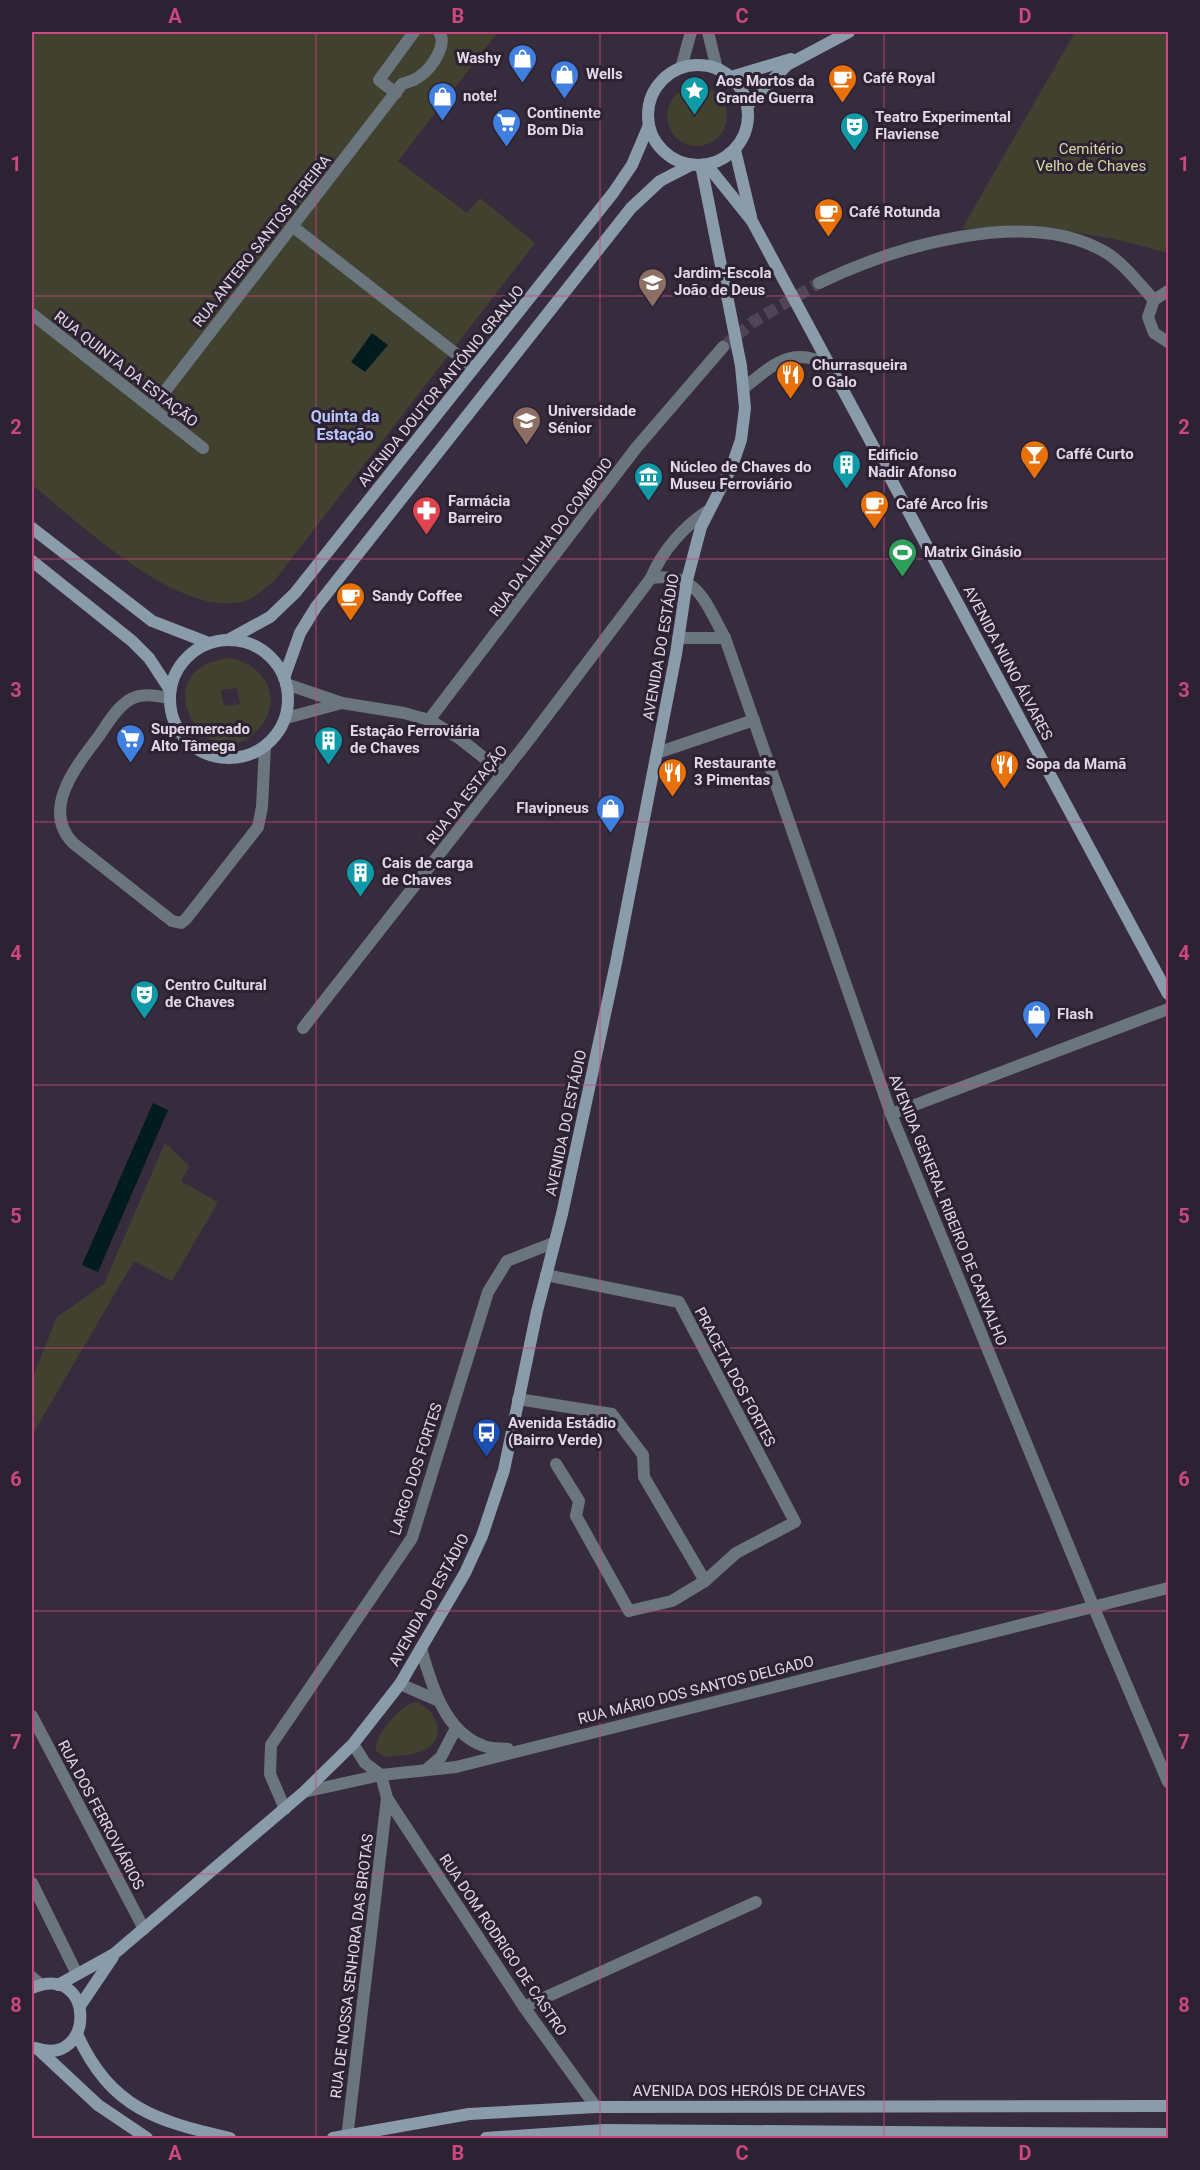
<svg xmlns="http://www.w3.org/2000/svg" width="1200" height="2170" font-family="Roboto,sans-serif">
<style>
.green{fill:#40422f;fill-rule:evenodd}
.water{fill:#011b1e}
.lines{fill:none;stroke-linecap:round;stroke-linejoin:round}
.street-tunnel{stroke:#504557;stroke-width:12;stroke-dasharray:12 6;stroke-linecap:butt}
.street{stroke:#6a757e;stroke-width:12}
.secondary{stroke:#8a9caa;stroke-width:12}
.grid{fill:none;stroke:#ca487d;stroke-width:1.5;stroke-opacity:0.55}
.labels{text-anchor:middle;stroke-width:6;stroke-linejoin:round;paint-order:stroke}
.poi-label{font-size:15px;font-weight:bold;fill:#e0d8e4;stroke:#2d2233;text-anchor:start}
.park-label{font-size:15px;fill:#d5d8a2;stroke:#2d2233}
.street-label{font-size:15px;fill:#e0d8e4;stroke:#2d2233}
.neighbourhood-label{font-size:16px;font-weight:bold;fill:#b9c5fd;stroke:#2d2233}
.neatline{fill:none;stroke:#ca487d;stroke-width:2}
.grid-label{font-size:20px;text-anchor:middle;font-weight:bold;fill:#ca487d}
</style>
<rect width="100%" height="100%" fill="#372b3e"/>
<!-- green -->
<g class="green">
<path d="M32,32H498L398,161L467,213L480,198L535,243L275,580C266,587 256,598 245,601C180,620 80,523 32,485Z"/>
<path d="M1075,32H1168V253L1115,239L1030,225L962,229Z"/>
<circle cx="697" cy="116" r="30"/>
<path d="M231,658C263,665 284,696 261,726C212,790 135,667 231,658ZM237,688L240,704L224,706L221,690Z"/>
<path d="M165,1143L189,1166L181,1181L218,1202L172,1281L134,1261L32,1435V1379L57,1317L104,1284Z"/>
<path d="M417,1702C435,1710 448,1734 428,1748C417,1756 397,1755 385,1757L376,1751C373,1736 402,1703 417,1702Z"/>
</g>
<!-- water -->
<g class="water">
<path d="M372,333L388,345L365,372L351,362Z"/>
<path d="M153,1103L168,1110L98,1272L82,1265Z"/>
</g>
<g class="lines">
<!-- street-tunnel -->
<path class="street-tunnel" d="M723,347L753,322L819,283"/>
<!-- street -->
<g class="street">
<path d="M708,32L717,69"/>
<path d="M681,68L691,32"/>
<path d="M396,93L379,80L414,32"/>
<path d="M292,226L474,368"/>
<path d="M819,283C894,247 1027,206 1105,252C1124,263 1139,284 1154,300"/>
<path d="M1168,291L1154,300L1148,317L1154,333L1168,342"/>
<path d="M32,314L203,448"/>
<path d="M744,388C774,364 792,345 830,366"/>
<path d="M152,408L402,84C408,82 416,80 420,76C432,68 448,44 439,32"/>
<path d="M651,578C698,572 705,602 725,638L891,1114L1094,1608L1168,1782"/>
<path d="M678,638H725"/>
<path d="M286,684L342,703L404,713L429,720L459,738L503,773"/>
<path d="M169,698C157,696 145,693 133,698C118,705 108,723 99,736C78,764 40,809 73,843L172,921L181,923L186,919L258,827L262,807L265,746"/>
<path d="M286,718L342,703"/>
<path d="M429,720L636,448L723,347"/>
<path d="M657,753L754,720"/>
<path d="M303,1028L528,741L651,578C662,551 684,526 709,510"/>
<path d="M891,1114L1168,1009"/>
<path d="M546,1275L679,1302L795,1522L736,1553L705,1581L672,1601L629,1611L576,1516L579,1501L556,1464"/>
<path d="M518,1399L612,1414L643,1455L644,1477L705,1581"/>
<path d="M421,1648C431,1684 445,1733 484,1746C491,1749 501,1748 508,1749"/>
<path d="M400,1684L439,1701"/>
<path d="M32,1716L144,1929"/>
<path d="M353,1744L365,1763L381,1775L387,1798L524,2007L596,2107"/>
<path d="M428,1768L441,1757L456,1728"/>
<path d="M304,1792L381,1775L456,1767L1168,1588"/>
<path d="M285,1809L270,1774L271,1745L412,1538L488,1292L507,1261L553,1243"/>
<path d="M32,1883L77,1974"/>
<path d="M32,1977L40,1984"/>
<path d="M524,2007L756,1902"/>
<path d="M347,2138L387,1798"/>
</g>
<!-- secondary -->
<g class="secondary">
<circle cx="698" cy="115" r="50"/>
<path d="M731,77L791,59"/>
<path d="M748,105L787,65L849,32"/>
<path d="M735,150L751,217"/>
<path d="M707,165L752,221L1168,994"/>
<path d="M32,528L152,621L209,643"/>
<path d="M32,561L132,641L149,658L170,690"/>
<path d="M228,640L270,617L295,593L613,193L632,165L649,125"/>
<circle cx="229" cy="699" r="59"/>
<path d="M284,678L300,633L316,607L631,208L660,181L691,165"/>
<path d="M58,1985L114,1954L304,1792L353,1744L400,1684L465,1573L482,1536L504,1470L537,1311L562,1214L616,963L676,654L687,580L701,527L732,466L741,440L745,408L741,366L701,165"/>
<path d="M32,1988C96,1961 96,2069 35,2048"/>
<path d="M80,2006L113,1957"/>
<path d="M77,2034C111,2109 157,2121 230,2138"/>
<path d="M38,2049L98,2105L147,2138"/>
<path d="M333,2138L469,2114L596,2107L1168,2106"/>
<path d="M486,2138L604,2130L1168,2134"/>
</g>
</g>
<!-- grid -->
<path class="grid" d="M316,32V2138M600,32V2138M884,32V2138M32,296H1168M32,559H1168M32,822H1168M32,1085H1168M32,1348H1168M32,1611H1168M32,1874H1168"/>
<!-- icons -->
<defs>
<symbol id="shop-pin" viewBox="-11 -11 22 30"><path d="M0 17L-7.5 6A9.5 9.5 0 1 1 7.5 6Z" fill="#3f7fe0" stroke="#2d2233"/><path d="M-5-2.5h2.3a2.7 3.5 0 0 1 5.4 0H5L5.5 6h-11ZM-1.5-2.5h3a1.5 2.3 0 0 0-3 0Z" fill="#fff"/></symbol>
<symbol id="cafe-pin" viewBox="-11 -11 22 30"><path d="M0 17L-7.5 6A9.5 9.5 0 1 1 7.5 6Z" fill="#e8710a" stroke="#2d2233"/><path d="M-5.5-4.5H6V0H3Q3 3.5 0 3.5H-2.5Q-5.5 3.5-5.5 0ZM3-3.2v2h1.7v-2ZM-6 4.5H4V6H-6Z" fill="#fff"/></symbol>
<symbol id="sight-pin" viewBox="-11 -11 22 30"><path d="M0 17L-7.5 6A9.5 9.5 0 1 1 7.5 6Z" fill="#0f9aa8" stroke="#2d2233"/><path d="M0-6L1.8-2.2L6-1.7L2.9 1.2L3.7 5.4L0 3.3L-3.7 5.4L-2.9 1.2L-6-1.7L-1.8-2.2Z" fill="#fff"/></symbol>
<symbol id="supermarket-pin" viewBox="-11 -11 22 30"><path d="M0 17L-7.5 6A9.5 9.5 0 1 1 7.5 6Z" fill="#3f7fe0" stroke="#2d2233"/><path d="M-6-5.5h2.5l.6 2H6L4.5 2H-2.5L-4.4-4H-6ZM-1.5 3.2a1.3 1.3 0 1 0 .1 0ZM3 3.2a1.3 1.3 0 1 0 .1 0Z" fill="#fff"/></symbol>
<symbol id="theatre-pin" viewBox="-11 -11 22 30"><path d="M0 17L-7.5 6A9.5 9.5 0 1 1 7.5 6Z" fill="#0f9aa8" stroke="#2d2233"/><path d="M-5-5.5Q0-4 5-5.5V0Q5 5 0 6Q-5 5-5 0ZM-3.3-2.5H-1v1.5H-3.3ZM1-2.5H3.3v1.5H1ZM-2.8 1Q0 5.5 2.8 1Z" fill="#fff"/></symbol>
<symbol id="school-pin" viewBox="-11 -11 22 30"><path d="M0 17L-7.5 6A9.5 9.5 0 1 1 7.5 6Z" fill="#8d6e63" stroke="#2d2233"/><path d="M0-5L7-2L0 1L-7-2ZM-4 1L0 2.5L4 1V4Q0 6-4 4Z" fill="#fff"/></symbol>
<symbol id="restaurant-pin" viewBox="-11 -11 22 30"><path d="M0 17L-7.5 6A9.5 9.5 0 1 1 7.5 6Z" fill="#e8710a" stroke="#2d2233"/><path d="M-5-6h1v4h1v-4h1v4h1v-4h1v5L-1.5 .5V6h-2V.5L-5-1ZM5-6V6H3V1.5H1.5Q1.5-4 5-6Z" fill="#fff"/></symbol>
<symbol id="university-pin" viewBox="-11 -11 22 30"><path d="M0 17L-7.5 6A9.5 9.5 0 1 1 7.5 6Z" fill="#8d6e63" stroke="#2d2233"/><path d="M0-5L7-2L0 1L-7-2ZM-4 1L0 2.5L4 1V4Q0 6-4 4Z" fill="#fff"/></symbol>
<symbol id="bar-pin" viewBox="-11 -11 22 30"><path d="M0 17L-7.5 6A9.5 9.5 0 1 1 7.5 6Z" fill="#e8710a" stroke="#2d2233"/><path d="M-6-5H6L.8 .8V4.5H3.5V6h-7V4.5H-.8V.8Z" fill="#fff"/></symbol>
<symbol id="building-pin" viewBox="-11 -11 22 30"><path d="M0 17L-7.5 6A9.5 9.5 0 1 1 7.5 6Z" fill="#0f9aa8" stroke="#2d2233"/><path d="M-4-6H4V6H1V3H-1V6H-4ZM-2.5-4.3h1.7v1.8h-1.7ZM.8-4.3h1.7v1.8H.8ZM-2.5-1h1.7V.8h-1.7ZM.8-1h1.7V.8H.8Z" fill="#fff"/></symbol>
<symbol id="museum-pin" viewBox="-11 -11 22 30"><path d="M0 17L-7.5 6A9.5 9.5 0 1 1 7.5 6Z" fill="#0f9aa8" stroke="#2d2233"/><path d="M0-6L6-3V-2H-6V-3ZM-5-1h2V3h-2ZM-1-1h2V3h-2ZM3-1h2V3H3ZM-6 4H6V6H-6Z" fill="#fff"/></symbol>
<symbol id="pharmacy-pin" viewBox="-11 -11 22 30"><path d="M0 17L-7.5 6A9.5 9.5 0 1 1 7.5 6Z" fill="#e0444e" stroke="#2d2233"/><path d="M-2-6h4v4h4v4h-4v4h-4v-4h-4v-4h4Z" fill="#fff"/></symbol>
<symbol id="stadium-pin" viewBox="-11 -11 22 30"><path d="M0 17L-7.5 6A9.5 9.5 0 1 1 7.5 6Z" fill="#2e9e5b" stroke="#2d2233"/><path d="M0-5a6.5 5 0 1 0 0 10a6.5 5 0 1 0 0-10ZM-3.5-1.8h7v3.6h-7Z" fill="#fff"/></symbol>
<symbol id="bus-pin" viewBox="-11 -11 22 30"><path d="M0 17L-7.5 6A9.5 9.5 0 1 1 7.5 6Z" fill="#1a4fb4" stroke="#2d2233"/><path d="M-5-6H5V4H4V6H2V4H-2V6H-4V4H-5ZM-3.5-4V0h7V-4ZM-3.5 1.2v1.5H-2V1.2ZM2 1.2v1.5H3.5V1.2Z" fill="#fff"/></symbol>
</defs>
<g fill-rule="evenodd">
<use href="#shop-pin" x="506" y="42" width="33" height="45"/>
<use href="#shop-pin" x="548" y="58" width="33" height="45"/>
<use href="#cafe-pin" x="826" y="62" width="33" height="45"/>
<use href="#sight-pin" x="678" y="74" width="33" height="45"/>
<use href="#shop-pin" x="426" y="80" width="33" height="45"/>
<use href="#supermarket-pin" x="490" y="106" width="33" height="45"/>
<use href="#theatre-pin" x="838" y="110" width="33" height="45"/>
<use href="#cafe-pin" x="812" y="196" width="33" height="45"/>
<use href="#school-pin" x="636" y="266" width="33" height="45"/>
<use href="#restaurant-pin" x="774" y="358" width="33" height="45"/>
<use href="#university-pin" x="510" y="404" width="33" height="45"/>
<use href="#bar-pin" x="1018" y="438" width="33" height="45"/>
<use href="#building-pin" x="830" y="448" width="33" height="45"/>
<use href="#museum-pin" x="632" y="460" width="33" height="45"/>
<use href="#cafe-pin" x="858" y="488" width="33" height="45"/>
<use href="#pharmacy-pin" x="410" y="494" width="33" height="45"/>
<use href="#stadium-pin" x="886" y="536" width="33" height="45"/>
<use href="#cafe-pin" x="334" y="580" width="33" height="45"/>
<use href="#supermarket-pin" x="114" y="722" width="33" height="45"/>
<use href="#building-pin" x="312" y="724" width="33" height="45"/>
<use href="#restaurant-pin" x="988" y="748" width="33" height="45"/>
<use href="#restaurant-pin" x="656" y="756" width="33" height="45"/>
<use href="#shop-pin" x="594" y="792" width="33" height="45"/>
<use href="#building-pin" x="344" y="856" width="33" height="45"/>
<use href="#theatre-pin" x="128" y="978" width="33" height="45"/>
<use href="#shop-pin" x="1020" y="998" width="33" height="45"/>
<use href="#bus-pin" x="470" y="1416" width="33" height="45"/>
</g>
<g class="labels">
<!-- poi labels -->
<g class="poi-label">
<text x="501" y="63" text-anchor="end">Washy</text>
<text x="586" y="79">Wells</text>
<text x="863" y="83">Café Royal</text>
<text x="716" y="86">Aos Mortos da<tspan x="716" dy="17">Grande Guerra</tspan></text>
<text x="463" y="101">note!</text>
<text x="527" y="118">Continente<tspan x="527" dy="17">Bom Dia</tspan></text>
<text x="875" y="122">Teatro Experimental<tspan x="875" dy="17">Flaviense</tspan></text>
<text x="849" y="217">Café Rotunda</text>
<text x="674" y="278">Jardim-Escola<tspan x="674" dy="17">João de Deus</tspan></text>
<text x="812" y="370">Churrasqueira<tspan x="812" dy="17">O Galo</tspan></text>
<text x="548" y="416">Universidade<tspan x="548" dy="17">Sénior</tspan></text>
<text x="1056" y="459">Caffé Curto</text>
<text x="868" y="460">Edificio<tspan x="868" dy="17">Nadir Afonso</tspan></text>
<text x="670" y="472">Núcleo de Chaves do<tspan x="670" dy="17">Museu Ferroviário</tspan></text>
<text x="448" y="506">Farmácia<tspan x="448" dy="17">Barreiro</tspan></text>
<text x="896" y="509">Café Arco Íris</text>
<text x="924" y="557">Matrix Ginásio</text>
<text x="372" y="601">Sandy Coffee</text>
<text x="151" y="734">Supermercado<tspan x="151" dy="17">Alto Tâmega</tspan></text>
<text x="350" y="736">Estação Ferroviária<tspan x="350" dy="17">de Chaves</tspan></text>
<text x="694" y="768">Restaurante<tspan x="694" dy="17">3 Pimentas</tspan></text>
<text x="1026" y="769">Sopa da Mamã</text>
<text x="589" y="813" text-anchor="end">Flavipneus</text>
<text x="382" y="868">Cais de carga<tspan x="382" dy="17">de Chaves</tspan></text>
<text x="165" y="990">Centro Cultural<tspan x="165" dy="17">de Chaves</tspan></text>
<text x="1057" y="1019">Flash</text>
<text x="508" y="1428">Avenida Estádio<tspan x="508" dy="17">(Bairro Verde)</tspan></text>
</g>
<!-- park labels -->
<g class="park-label">
<text x="1091" y="154">Cemitério<tspan x="1091" dy="17">Velho de Chaves</tspan></text>
</g>
<!-- street labels -->
<g class="street-label">
<text transform="translate(262 241) rotate(-52)" y="5">RUA ANTERO SANTOS PEREIRA</text>
<text transform="translate(126 369) rotate(38)" y="5">RUA QUINTA DA ESTAÇÃO</text>
<text transform="translate(441 386) rotate(-51)" y="5">AVENIDA DOUTOR ANTÓNIO GRANJO</text>
<text transform="translate(551 537) rotate(-53)" y="5">RUA DA LINHA DO COMBOIO</text>
<text transform="translate(661 647) rotate(-80)" y="5">AVENIDA DO ESTÁDIO</text>
<text transform="translate(1008 663) rotate(62)" y="5">AVENIDA NUNO ÁLVARES</text>
<text transform="translate(467 795) rotate(-52)" y="5">RUA DA ESTAÇÃO</text>
<text transform="translate(566 1123) rotate(-78)" y="5">AVENIDA DO ESTÁDIO</text>
<text transform="translate(948 1210) rotate(68)" y="5">AVENIDA GENERAL RIBEIRO DE CARVALHO</text>
<text transform="translate(735 1377) rotate(62)" y="5">PRACETA DOS FORTES</text>
<text transform="translate(416 1469) rotate(-72)" y="5">LARGO DOS FORTES</text>
<text transform="translate(429 1600) rotate(-61)" y="5">AVENIDA DO ESTÁDIO</text>
<text transform="translate(696 1690) rotate(-14)" y="5">RUA MÁRIO DOS SANTOS DELGADO</text>
<text transform="translate(101 1815) rotate(62)" y="5">RUA DOS FERROVIÁRIOS</text>
<text transform="translate(503 1945) rotate(56)" y="5">RUA DOM RODRIGO DE CASTRO</text>
<text transform="translate(352 1966) rotate(-83)" y="5">RUA DE NOSSA SENHORA DAS BROTAS</text>
<text x="749" y="2096">AVENIDA DOS HERÓIS DE CHAVES</text>
</g>
<!-- neighbourhood labels -->
<g class="neighbourhood-label">
<text x="345" y="422">Quinta da<tspan x="345" dy="18">Estação</tspan></text>
</g>
</g>
<!-- border -->
<rect width="1200" height="2170" fill="none" stroke="#2d2233" stroke-width="66"/>
<rect x="33" y="33" width="1134" height="2104" class="neatline"/>
<g class="grid-label">
<text x="175" y="23">A</text>
<text x="458" y="23">B</text>
<text x="742" y="23">C</text>
<text x="1025" y="23">D</text>
<text x="16" y="171">1</text>
<text x="1184" y="171">1</text>
<text x="16" y="434">2</text>
<text x="1184" y="434">2</text>
<text x="16" y="697">3</text>
<text x="1184" y="697">3</text>
<text x="16" y="960">4</text>
<text x="1184" y="960">4</text>
<text x="16" y="1223">5</text>
<text x="1184" y="1223">5</text>
<text x="16" y="1486">6</text>
<text x="1184" y="1486">6</text>
<text x="16" y="1749">7</text>
<text x="1184" y="1749">7</text>
<text x="16" y="2012">8</text>
<text x="1184" y="2012">8</text>
<text x="175" y="2160">A</text>
<text x="458" y="2160">B</text>
<text x="742" y="2160">C</text>
<text x="1025" y="2160">D</text>
</g>
</svg>
